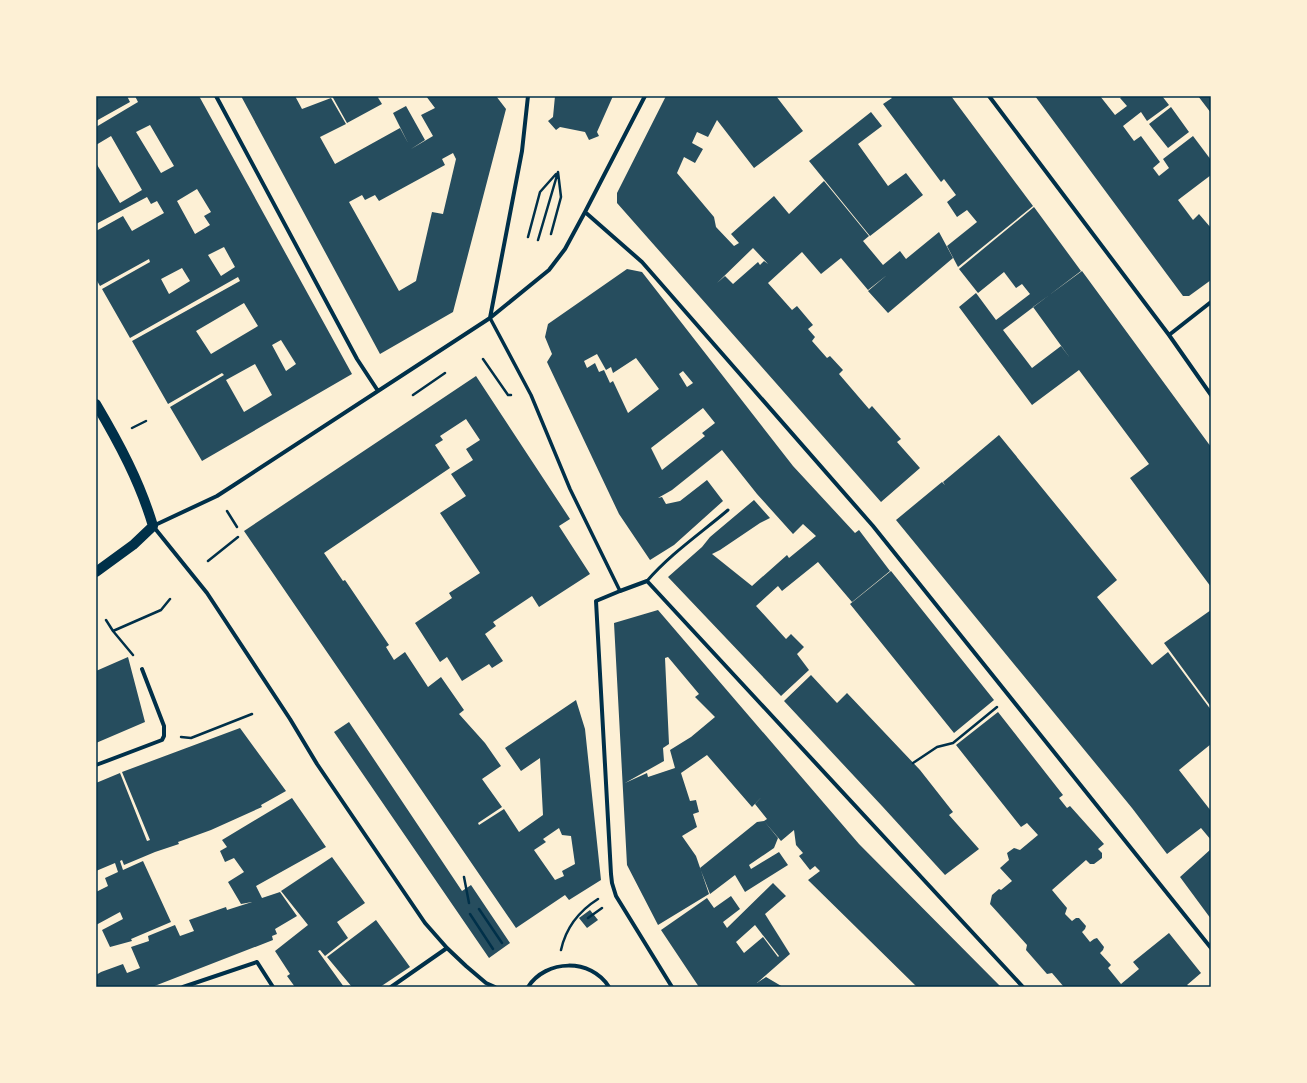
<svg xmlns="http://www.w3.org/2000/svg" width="1307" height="1083" font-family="Mulish,sans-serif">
<rect width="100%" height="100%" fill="#fdf0d5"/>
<path fill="#264d5e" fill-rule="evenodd" d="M 96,96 L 127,96 L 130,102 L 96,121 Z
M 135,96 L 199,96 L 352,374 L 202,461 L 170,407 L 224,375 L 222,373 L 168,404 L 132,341 L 240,281 L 238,277 L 130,338 L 102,289 L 150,262 L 149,259 L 100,286 L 96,279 L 96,231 L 123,216 L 132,231 L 164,213 L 157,201 L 151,204 L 147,197 L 96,224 L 96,163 L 120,203 L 142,190 L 111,136 L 96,145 L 96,127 L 138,102 ZM 150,125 L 174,166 L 161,173 L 136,132 ZM 197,189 L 211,212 L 204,216 L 210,225 L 195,234 L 177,201 ZM 224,247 L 235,267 L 221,276 L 208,255 ZM 182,268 L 190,281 L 169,294 L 161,279 ZM 244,303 L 258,326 L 211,354 L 196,331 ZM 281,340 L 296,364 L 286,371 L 272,345 ZM 255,364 L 272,395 L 244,412 L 226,380 Z
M 241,96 L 295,96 L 302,109 L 331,98 L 346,124 L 320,137 L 335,164 L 400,128 L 408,143 L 393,113 L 406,106 L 425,140 L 411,149 L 433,136 L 421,115 L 435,108 L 426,96 L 496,96 L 506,109 L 453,312 L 380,354 ZM 453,153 L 456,159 L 443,214 L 432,212 L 416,281 L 399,291 L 349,202 L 362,195 L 365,200 L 375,195 L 379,201 L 445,165 L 442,159 Z
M 332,96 L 377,96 L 382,104 L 347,123 Z
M 555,96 L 613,96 L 597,132 L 599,136 L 589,140 L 585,132 L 560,127 L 556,130 L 548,121 L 553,117 Z
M 666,96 L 776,96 L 803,131 L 754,168 L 717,120 L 708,137 L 697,132 L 692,143 L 703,149 L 695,163 L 684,157 L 677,173 L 714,217 L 716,227 L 734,246 L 739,243 L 731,234 L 774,196 L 789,214 L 824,181 L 869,236 L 863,241 L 883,265 L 900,251 L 906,259 L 939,232 L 953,258 L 888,313 L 868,291 L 887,275 L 868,290 L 841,258 L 821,274 L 802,252 L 768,283 L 792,310 L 797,306 L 813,325 L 808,329 L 815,337 L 812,341 L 827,358 L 830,356 L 843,370 L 839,374 L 869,409 L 872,406 L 901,439 L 897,442 L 920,468 L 881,502 L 617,203 L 617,193 ZM 753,248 L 768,264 L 764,261 L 760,265 L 758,262 L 733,284 L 725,276 L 717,283 Z
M 890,96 L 951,96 L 1033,206 L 958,267 L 947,246 L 977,222 L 967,210 L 957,217 L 947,202 L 956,195 L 944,179 L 941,182 L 883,104 L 892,98 Z
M 1035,96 L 1100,96 L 1115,115 L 1127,106 L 1120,98 L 1123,96 L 1162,96 L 1169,105 L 1147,121 L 1141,112 L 1123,126 L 1134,141 L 1141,136 L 1160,162 L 1153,168 L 1159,176 L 1169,168 L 1163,159 L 1193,136 L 1211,160 L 1211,175 L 1178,200 L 1193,220 L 1199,214 L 1211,228 L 1211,280 L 1189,296 L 1183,296 Z
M 1198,96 L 1211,96 L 1211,113 Z
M 1171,107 L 1189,132 L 1168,148 L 1149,124 Z
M 871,112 L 882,126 L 858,144 L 888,186 L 906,173 L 923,195 L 870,236 L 809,161 Z
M 1034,207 L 1081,271 L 1003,330 L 1032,368 L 1061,346 L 1070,358 L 1033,307 L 1082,271 L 1211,447 L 1211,587 L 1130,478 L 1149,464 L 1079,370 L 1032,405 L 959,307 L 976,293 L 996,320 L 1030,294 L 1022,284 L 1016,288 L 1004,272 L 978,293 L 959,269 Z
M 627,269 L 642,272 L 793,466 L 855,533 L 859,530 L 890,571 L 852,602 L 818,562 L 782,591 L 778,586 L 756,606 L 786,639 L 791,634 L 804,647 L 797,654 L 809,670 L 781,696 L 668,577 L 702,547 L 710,537 L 754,500 L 770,518 L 760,523 L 720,550 L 712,554 L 752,586 L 787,555 L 789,558 L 816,536 L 803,524 L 793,534 L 757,494 L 722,450 L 672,490 L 658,498 L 662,497 L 666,504 L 680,501 L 707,480 L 723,501 L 674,545 L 650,560 L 619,514 L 547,362 L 552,354 L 545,337 L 548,324 ZM 597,354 L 606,370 L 611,367 L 613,373 L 636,358 L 659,389 L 628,413 L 613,381 L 610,383 L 604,370 L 599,372 L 595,363 L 587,368 L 584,361 ZM 683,371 L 693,383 L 687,387 L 679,374 ZM 703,408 L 715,423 L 702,433 L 705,436 L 662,470 L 651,448 Z
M 476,376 L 570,519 L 559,526 L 590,574 L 539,607 L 532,596 L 493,622 L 496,626 L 485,634 L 503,661 L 492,668 L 489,664 L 462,681 L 447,657 L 440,662 L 415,623 L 452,598 L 449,593 L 480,573 L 440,513 L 466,496 L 451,474 L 473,460 L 466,449 L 480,440 L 466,419 L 440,436 L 443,440 L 435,445 L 450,468 L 324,553 L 343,581 L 345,580 L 389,645 L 386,647 L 394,660 L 405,652 L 428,687 L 441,677 L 464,710 L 459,714 L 485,743 L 501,766 L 482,779 L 502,807 L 478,823 L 479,825 L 504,809 L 519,832 L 543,815 L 540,758 L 521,771 L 505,748 L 576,700 L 585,729 L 601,880 L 569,900 L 565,895 L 516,928 L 244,531 ZM 559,828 L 562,835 L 571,836 L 575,864 L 562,871 L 564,876 L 555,880 L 534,850 L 546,842 L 543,839 Z
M 999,435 L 1117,580 L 1097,597 L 1152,665 L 1168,652 L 1211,710 L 1211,744 L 1179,770 L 1211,811 L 1211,840 L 1201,828 L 1167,854 L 1132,808 L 896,520 L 942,482 L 945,485 L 943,482 Z
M 891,571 L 994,700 L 954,733 L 850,604 Z
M 658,610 L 859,844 L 1001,987 L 917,987 L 808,880 L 820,871 L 815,866 L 810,870 L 799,856 L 803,853 L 796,845 L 794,830 L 781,841 L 764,821 L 767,819 L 755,804 L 766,792 L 752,807 L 707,755 L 681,773 L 690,801 L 696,800 L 699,812 L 693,814 L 697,827 L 682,836 L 696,856 L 709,894 L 658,925 L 627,865 L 614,623 ZM 668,657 L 699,694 L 695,697 L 715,717 L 691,737 L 670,750 L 675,768 L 648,777 L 647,773 L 625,783 L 664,761 L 663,748 L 669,744 L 665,658 Z
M 1211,610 L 1211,707 L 1164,643 Z
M 128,657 L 145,722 L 96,743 L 96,671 Z
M 811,675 L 837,703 L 847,693 L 920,770 L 953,812 L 949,815 L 979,849 L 945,875 L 882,806 L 784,701 Z
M 998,712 L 1063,795 L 1059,798 L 1067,808 L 1070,806 L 1104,844 L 1098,849 L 1102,853 L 1102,858 L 1094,864 L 1090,864 L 1086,860 L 1052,890 L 1067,908 L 1065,914 L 1072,921 L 1076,918 L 1079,918 L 1086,926 L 1085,929 L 1082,932 L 1090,942 L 1094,939 L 1097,938 L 1104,947 L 1103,950 L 1100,953 L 1111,965 L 1108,968 L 1121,984 L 1139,969 L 1133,962 L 1169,933 L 1201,973 L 1187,985 L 1189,987 L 1064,987 L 1052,973 L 1047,974 L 1026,950 L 1027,945 L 990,904 L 992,895 L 999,889 L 1001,890 L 1012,881 L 1000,868 L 1009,860 L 1007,853 L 1014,848 L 1020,850 L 1038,835 L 1027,823 L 1021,827 L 956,745 Z
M 349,722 L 462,891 L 471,885 L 510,943 L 489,958 L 334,732 Z
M 240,728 L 286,791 L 261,805 L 262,807 L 211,830 L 178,842 L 179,844 L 155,852 L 124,865 L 122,860 L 120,861 L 123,870 L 143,861 L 171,922 L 131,939 L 132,941 L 110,947 L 102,930 L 123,919 L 120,912 L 96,925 L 96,892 L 108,886 L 105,878 L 118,872 L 115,863 L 96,871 L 96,783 L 120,773 L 147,841 L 150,840 L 122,772 Z
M 292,798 L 326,847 L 256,886 L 262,898 L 280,892 L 297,916 L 275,929 L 277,934 L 272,936 L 273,940 L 152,987 L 96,987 L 96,975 L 101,972 L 123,964 L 127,973 L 140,968 L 131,947 L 149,941 L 148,936 L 175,925 L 180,936 L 194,931 L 189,920 L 226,907 L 227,910 L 252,902 L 241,904 L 228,882 L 244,872 L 234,858 L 225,862 L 220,851 L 227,847 L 222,840 Z
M 764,821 L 778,838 L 774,848 L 749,865 L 751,869 L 779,852 L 788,865 L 745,892 L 735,875 L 710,894 L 700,868 L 757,822 Z
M 1211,849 L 1211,919 L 1180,877 Z
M 332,857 L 365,903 L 337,922 L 348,938 L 325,956 L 320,950 L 318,951 L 344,987 L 295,987 L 287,976 L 290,974 L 275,951 L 308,925 L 281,891 Z
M 773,883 L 786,896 L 765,914 L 790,954 L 757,983 L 766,977 L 783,987 L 699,987 L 661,930 L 707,898 L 714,908 L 731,896 L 740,909 L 723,922 L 727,928 ZM 755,925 L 779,956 L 778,957 L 763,937 L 744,953 L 736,942 Z
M 590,910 L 598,920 L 587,928 L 579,918 Z
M 376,920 L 410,967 L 380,987 L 352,987 L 327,957 Z"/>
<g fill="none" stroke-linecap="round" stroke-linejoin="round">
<path stroke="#003049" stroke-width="2.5" d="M 528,237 L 540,192 L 556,174
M 538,240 L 558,172 L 561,197 L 551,234
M 483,359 L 508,395 L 511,395
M 413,395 L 445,373
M 132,428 L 146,421
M 227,511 L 237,527
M 208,561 L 238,537
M 106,620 L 113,631 L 161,610 L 170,599
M 113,631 L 133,655
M 181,737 L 191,738 L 252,714
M 913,763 L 937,747 L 953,743 L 997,707
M 464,877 L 469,903
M 479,909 L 502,943
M 470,914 L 493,949
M 588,918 L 602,908
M 561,950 C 566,927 579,911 598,899"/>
<path stroke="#003049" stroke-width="3" d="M 647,581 C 670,554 701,533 728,510"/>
<path stroke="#003049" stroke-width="3.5" d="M 490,318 L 531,395 L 570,489 L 620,591"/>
<path stroke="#003049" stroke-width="4" d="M 216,96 L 357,359 L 378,391
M 989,96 L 1169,335 L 1211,395
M 585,212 L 642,262 L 873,526 L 1211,948
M 490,318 L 522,151 L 528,96
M 1169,335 L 1211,302
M 96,765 L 162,740 L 164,736 L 164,726 L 142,669
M 183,987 L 257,962 L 273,987
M 391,987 L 447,948
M 495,987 L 486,983 L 466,966 L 447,948 L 425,923 L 317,764 L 290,719 L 207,593 L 153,526 L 217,496 L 234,485 L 490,318 L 549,270 L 565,249 L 585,212 L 645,96
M 528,987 C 546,959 591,958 609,987
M 672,987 L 616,896 L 612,883 L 611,874 L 596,601 L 620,591 L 647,581 L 1023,987"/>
<path stroke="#003049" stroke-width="10" d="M 96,404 C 119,443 140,482 153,526 L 133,545 L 96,572"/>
</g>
<rect width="1307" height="1083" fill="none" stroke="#fdf0d5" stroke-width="194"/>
<rect x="97" y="97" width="1113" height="889" fill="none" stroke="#003049" stroke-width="1.5"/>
</svg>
